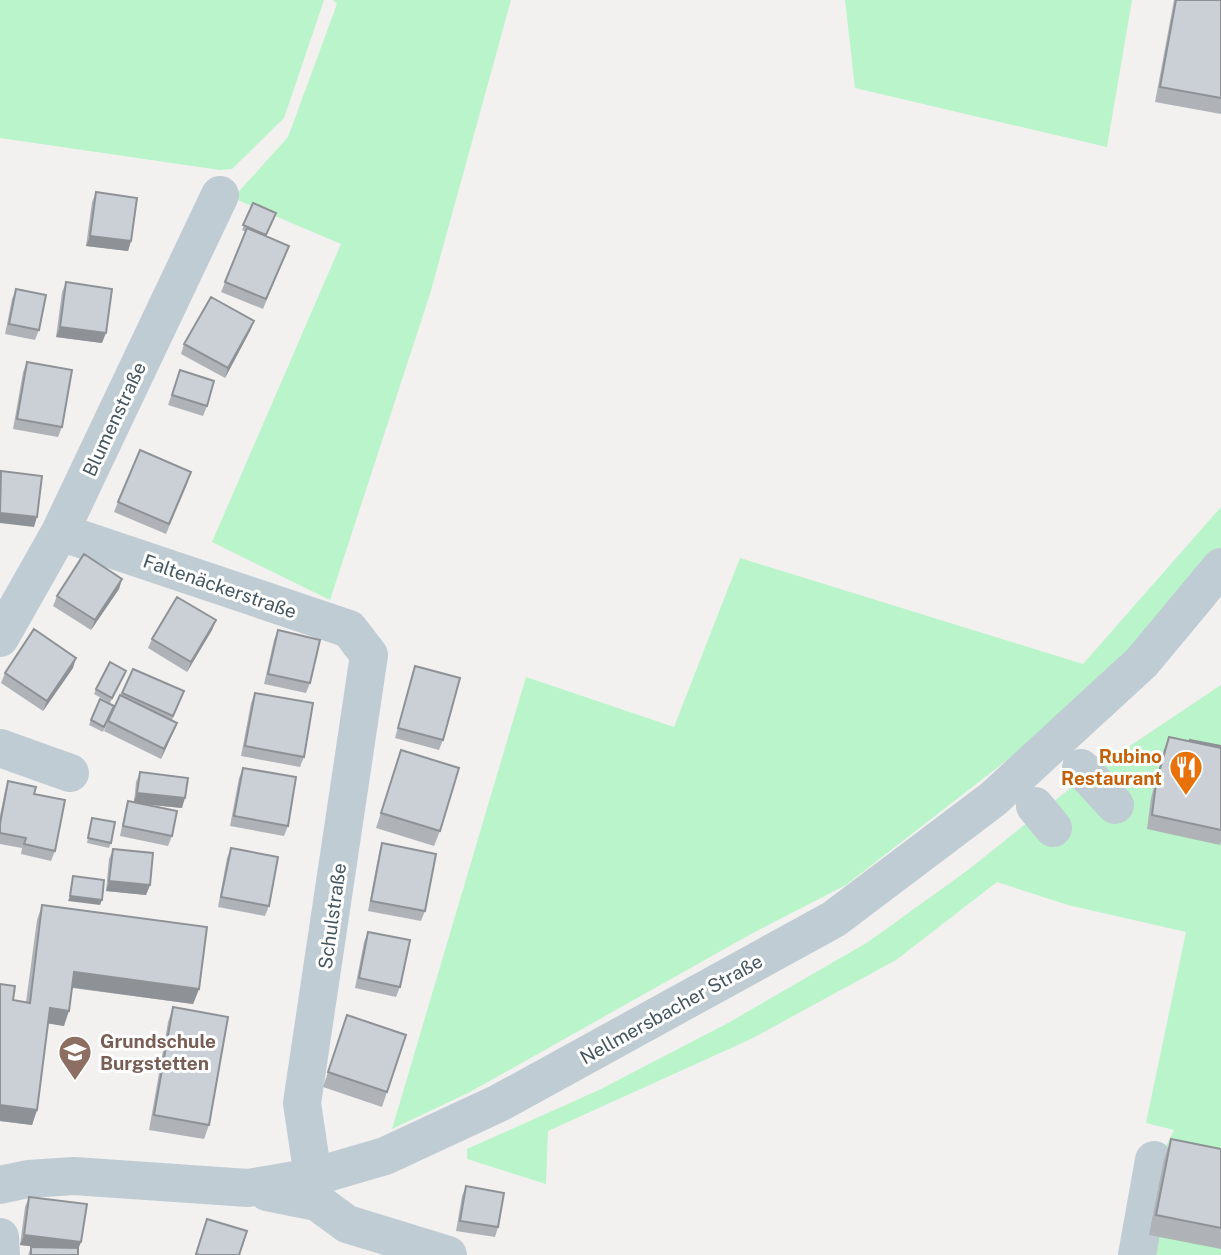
<svg xmlns="http://www.w3.org/2000/svg" width="1221" height="1255" font-family="'Public Sans',sans-serif">
<rect width="100%" height="100%" fill="#f3f0f0"/>
<path fill="#baf4ca" d="M 0,0 L 324,0 L 284,118 L 232,169 L 220,170 L 0,138 Z
M 333,0 L 511,0 L 430,294 L 330,600 L 212,542 L 341,244 L 233,198 L 288,137 L 337,4 Z
M 845,0 L 1132,0 L 1107,147 L 855,88 Z
M 1221,507 L 1221,555 L 1118,674 L 846,885 L 751,934 L 470,1092 L 392,1129 L 526,677 L 674,727 L 740,558 L 1083,664 Z
M 1221,685 L 1221,1255 L 1142,1255 L 1159,1160 L 1174,1130 L 1146,1123 L 1186,932 L 1068,905 L 997,882 L 896,960 L 751,1039 L 548,1131 L 546,1184 L 467,1159 L 467,1149 L 599,1090 L 728,1023 L 868,942 L 968,870 L 1088,774 Z"/>
<g fill="none" stroke-linecap="round" stroke-linejoin="round">
<path stroke="#bfccd3" stroke-width="38" d="M 60,532 L 349,629 L 369,655 L 302,1103 L 313,1177
M 0,638 L 60,532 L 220,195
M 0,748 L 70,773
M 1081,768 L 1115,805
M 1035,806 L 1053,828
M 0,1185 L 28,1179 L 74,1176 L 248,1188 L 313,1177 L 385,1156 L 499,1103 L 834,919 L 993,799 L 1142,662 L 1221,567
M 267,1192 L 317,1202 L 347,1224 L 448,1255
M 0,1237 L 1,1255
M 1137,1255 L 1154,1160"/>
</g>
<path fill="#afb3b8" d="M 1174,0 L 1221,0 L 1221,114 L 1155,102 Z
M 96,192 L 131,241 L 128,251 L 86,246 L 92,202 Z
M 253,203 L 276,213 L 266,236 L 285,256 L 263,309 L 221,292 L 246,232 L 242,230 Z
M 66,282 L 102,343 L 56,337 L 62,292 Z
M 16,289 L 39,330 L 35,340 L 5,334 L 12,299 Z
M 254,321 L 250,331 L 225,378 L 181,354 L 184,344 Z
M 27,362 L 62,427 L 58,437 L 13,429 L 23,372 Z
M 180,370 L 207,406 L 203,416 L 168,405 Z
M 188,482 L 166,534 L 114,512 L 118,502 Z
M 122,579 L 119,589 L 91,630 L 53,606 L 57,596 Z
M 216,620 L 212,630 L 187,672 L 148,648 L 152,639 Z
M 278,630 L 310,683 L 306,693 L 264,684 L 274,640 Z
M 415,666 L 443,740 L 439,750 L 395,738 Z
M 73,668 L 43,711 L 1,683 L 5,673 Z
M 133,669 L 180,701 L 172,720 L 177,723 L 161,759 L 104,731 L 108,721 L 121,696 Z
M 124,676 L 110,703 L 94,694 L 96,689 Z
M 255,693 L 304,757 L 300,767 L 241,756 L 251,703 Z
M 112,711 L 103,732 L 89,725 L 91,720 Z
M 1169,737 L 1221,746 L 1221,842 L 1220,845 L 1147,829 L 1151,798 L 1163,752 Z
M 401,750 L 440,831 L 434,846 L 376,828 Z
M 243,768 L 288,826 L 284,836 L 230,826 L 239,778 Z
M 140,772 L 182,808 L 142,804 L 172,836 L 168,846 L 120,836 L 125,811 L 128,801 L 134,802 L 136,782 Z
M 8,781 L 34,794 L 55,851 L 51,861 L 21,854 L 22,848 L 0,844 L 0,815 L 5,791 Z
M 92,818 L 111,843 L 109,848 L 87,843 Z
M 382,843 L 425,911 L 421,921 L 368,911 L 379,853 Z
M 231,848 L 269,906 L 265,916 L 218,907 L 227,858 Z
M 113,849 L 150,885 L 146,895 L 106,891 L 109,859 Z
M 42,905 L 199,989 L 193,1004 L 72,988 L 64,1026 L 48,1023 L 37,1110 L 32,1125 L 0,1121 L 0,984 L 13,1000 L 26,1002 L 37,920 Z
M 368,932 L 400,987 L 396,997 L 355,988 L 364,942 Z
M 173,1007 L 209,1125 L 204,1139 L 149,1130 L 168,1022 Z
M 347,1015 L 406,1035 L 382,1107 L 323,1087 Z
M 1171,1139 L 1221,1149 L 1221,1249 L 1149,1235 L 1164,1159 Z
M 466,1186 L 498,1227 L 495,1237 L 456,1231 L 462,1196 Z
M 29,1197 L 81,1242 L 78,1249 L 78,1255 L 28,1255 L 31,1247 L 41,1247 L 20,1245 L 25,1207 Z"/>
<path fill="#8e9296" d="M 90,236 L 131,241 L 128,251 L 86,246 Z
M 254,321 L 250,331 L 225,378 L 228,368 Z
M 60,327 L 106,333 L 102,343 L 56,337 Z
M 0,513 L 37,517 L 34,527 L 0,523 Z
M 122,579 L 119,589 L 91,630 L 95,620 Z
M 216,620 L 212,630 L 187,672 L 191,662 Z
M 76,658 L 73,668 L 43,711 L 47,701 Z
M 177,723 L 173,733 L 161,759 L 164,749 Z
M 137,793 L 185,798 L 182,808 L 133,803 Z
M 109,881 L 150,885 L 146,895 L 106,891 Z
M 70,896 L 102,900 L 100,905 L 68,901 Z
M 74,972 L 199,989 L 193,1004 L 69,987 Z
M 50,1008 L 69,1011 L 64,1026 L 45,1023 Z
M 0,1105 L 37,1110 L 32,1125 L 0,1121 Z
M 24,1235 L 81,1242 L 77,1252 L 20,1245 Z"/>
<path fill="#cbd0d6" stroke="#8e9296" stroke-width="2" d="M 1176,0 L 1221,0 L 1221,98 L 1160,87 Z
M 96,192 L 137,198 L 131,241 L 90,236 Z
M 253,203 L 276,213 L 266,235 L 243,225 Z
M 247,228 L 289,246 L 266,299 L 225,282 Z
M 66,282 L 112,289 L 106,333 L 60,327 Z
M 16,289 L 46,295 L 39,330 L 9,324 Z
M 211,297 L 254,321 L 228,368 L 184,344 Z
M 27,362 L 72,370 L 62,427 L 17,419 Z
M 180,370 L 214,381 L 207,406 L 172,395 Z
M 140,450 L 191,472 L 169,524 L 118,502 Z
M 1,471 L 42,476 L 37,517 L 0,513 Z
M 84,554 L 122,579 L 95,620 L 57,596 Z
M 177,597 L 216,620 L 191,662 L 152,639 Z
M 34,629 L 76,658 L 47,701 L 5,673 Z
M 278,630 L 320,640 L 310,683 L 268,674 Z
M 110,662 L 126,671 L 112,698 L 96,689 Z
M 415,666 L 460,678 L 443,740 L 398,728 Z
M 133,669 L 184,691 L 173,716 L 122,693 Z
M 255,693 L 313,703 L 304,757 L 245,746 Z
M 120,695 L 177,723 L 164,749 L 108,721 Z
M 100,699 L 114,706 L 104,727 L 91,720 Z
M 1169,737 L 1221,748 L 1221,830 L 1152,815 L 1156,783 Z
M 1190,740 L 1221,746 L 1221,748 L 1190,741 Z
M 401,750 L 459,768 L 440,831 L 381,813 Z
M 243,768 L 296,777 L 288,826 L 234,816 Z
M 140,772 L 188,778 L 185,798 L 137,793 Z
M 8,781 L 36,787 L 34,794 L 65,800 L 55,851 L 24,844 L 26,838 L 0,833 L 0,824 Z
M 128,801 L 177,811 L 172,836 L 123,826 Z
M 92,818 L 115,822 L 111,843 L 88,838 Z
M 382,843 L 436,854 L 425,911 L 371,901 Z
M 231,848 L 278,857 L 269,906 L 221,897 Z
M 113,849 L 153,853 L 150,885 L 109,881 Z
M 73,876 L 104,880 L 102,900 L 70,896 Z
M 42,905 L 207,927 L 199,989 L 74,972 L 69,1011 L 50,1008 L 37,1110 L 0,1105 L 0,984 L 15,986 L 13,1000 L 30,1003 Z
M 368,932 L 410,940 L 400,987 L 359,978 Z
M 173,1007 L 228,1017 L 209,1125 L 154,1115 Z
M 347,1015 L 406,1035 L 387,1092 L 328,1072 Z
M 1171,1139 L 1221,1149 L 1221,1228 L 1156,1215 Z
M 466,1186 L 504,1193 L 498,1227 L 460,1221 Z
M 29,1197 L 87,1204 L 81,1242 L 24,1235 Z
M 207,1219 L 247,1231 L 239,1255 L 200,1255 L 196,1254 Z
M 31,1247 L 78,1248 L 78,1255 L 31,1255 Z"/>
<defs>
<symbol id="restaurant-pin" viewBox="-11 -11 22 30"><path d="M0 17L-7.5 6A9.5 9.5 0 1 1 7.5 6Z" fill="#e8710a" stroke="#fff"/><path d="M-5-6h1v4h1v-4h1v4h1v-4h1v5L-1.5 .5V6h-2V.5L-5-1ZM5-6V6H3V1.5H1.5Q1.5-4 5-6Z" fill="#fff"/></symbol>
<symbol id="school-pin" viewBox="-11 -11 22 30"><path d="M0 17L-7.5 6A9.5 9.5 0 1 1 7.5 6Z" fill="#8d6e63" stroke="#fff"/><path d="M0-5L7-2L0 1L-7-2ZM-4 1L0 2.5L4 1V4Q0 6-4 4Z" fill="#fff"/></symbol>
</defs>
<g fill-rule="evenodd">
<use href="#restaurant-pin" x="1167" y="748" width="38" height="52"/>
<use href="#school-pin" x="56" y="1033" width="38" height="52"/>
</g>
<g text-anchor="middle" stroke-width="6" stroke-linejoin="round" paint-order="stroke">
<g font-size="19" fill="#455660" stroke="#fff">
<text transform="translate(114 419) rotate(-65)" y="7">Blumenstraße</text>
<text transform="translate(220 586) rotate(19)" y="7">Faltenäckerstraße</text>
<text transform="translate(332 916) rotate(-82)" y="7">Schulstraße</text>
<text transform="translate(671 1009) rotate(-29)" y="7">Nellmersbacher Straße</text>
</g>
<g font-size="19" font-weight="bold" fill="#c56008" stroke="#fff" text-anchor="end">
<text x="1162" y="763">Rubino<tspan x="1162" dy="22">Restaurant</tspan></text>
</g>
<g font-size="19" font-weight="bold" fill="#785e54" stroke="#fff" text-anchor="start">
<text x="100" y="1048">Grundschule<tspan x="100" dy="22">Burgstetten</tspan></text>
</g>
</g>
</svg>
